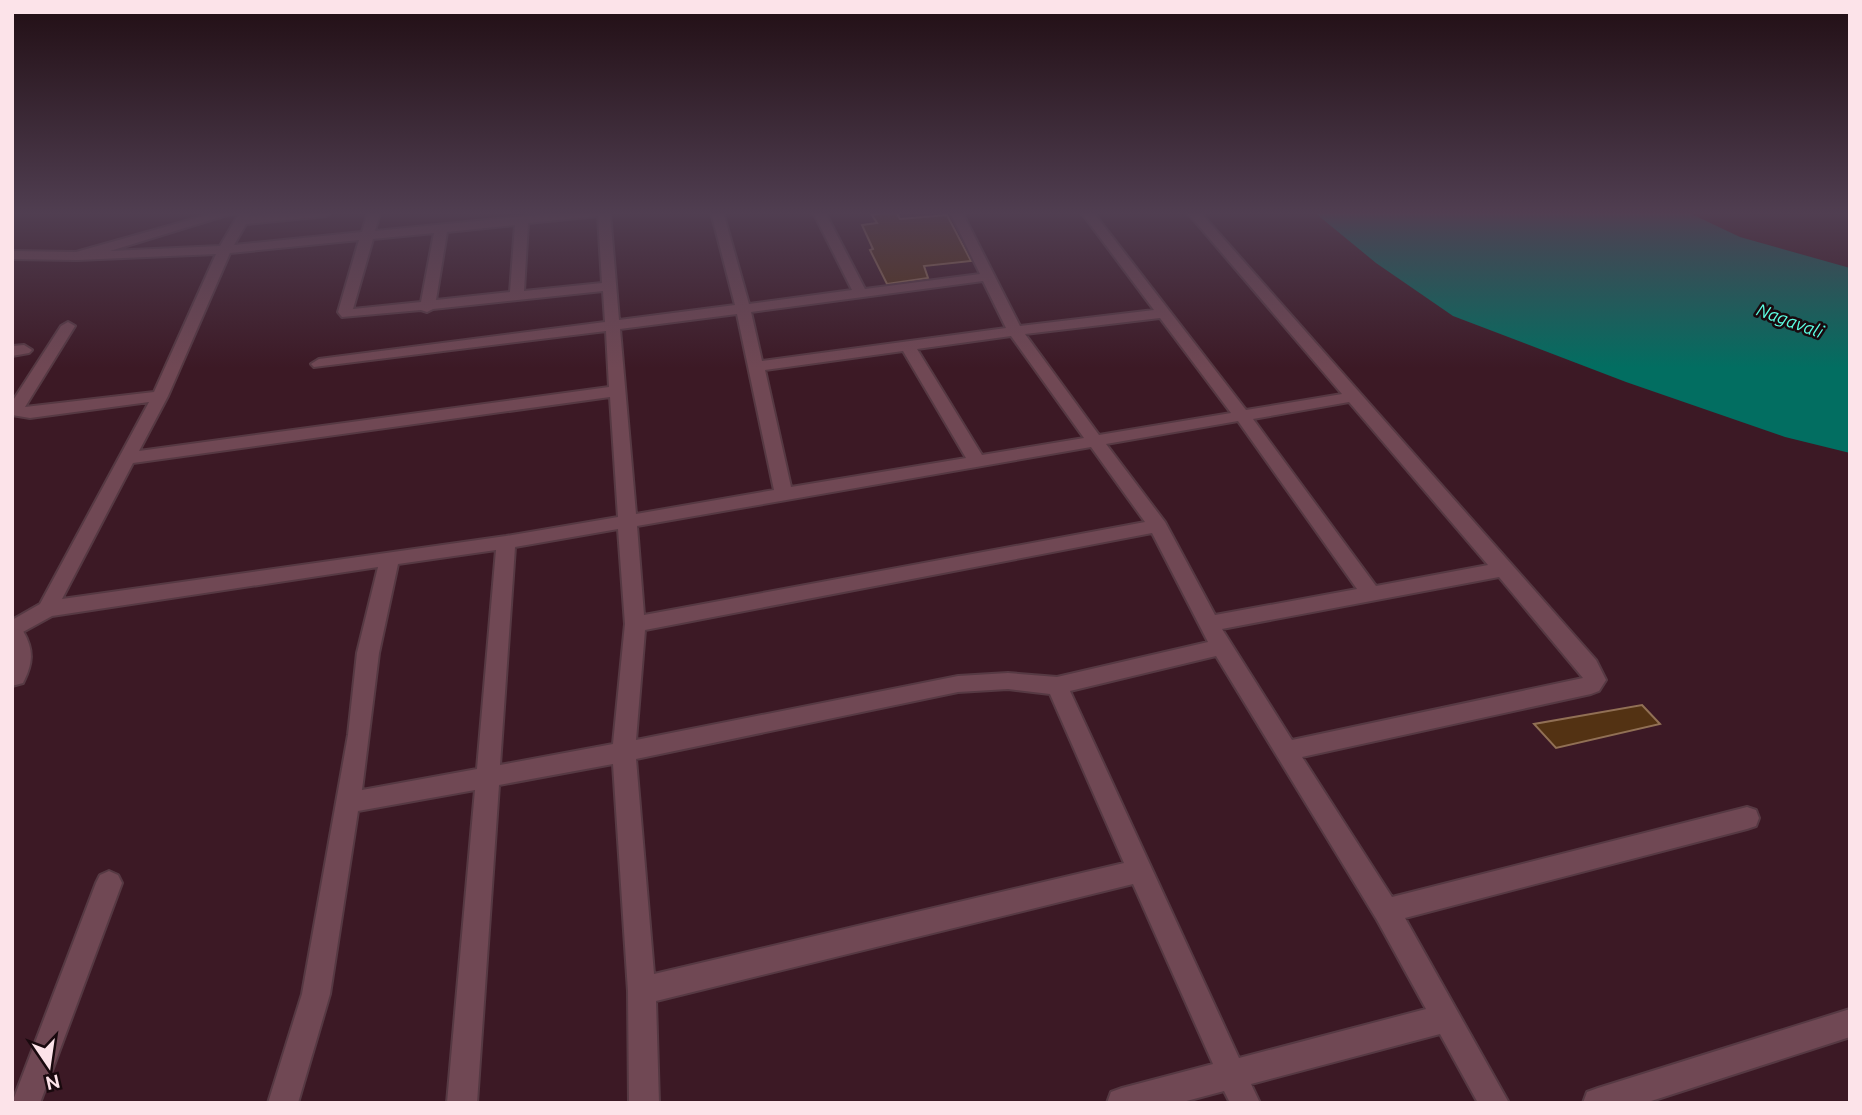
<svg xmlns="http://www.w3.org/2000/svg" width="1862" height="1115" font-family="Ubuntu,sans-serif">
<rect width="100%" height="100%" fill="#3c1925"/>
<path fill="#026e61" d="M 1314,212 L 1687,212 L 1740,237 L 1850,268 L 1850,453 L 1785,437 L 1626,382 L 1453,316 L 1376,263 Z"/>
<path fill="#533213" stroke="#917055" stroke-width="2" d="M 877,212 L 896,212 L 900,219 L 947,215 L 971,261 L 924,266 L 928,278 L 887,284 L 870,250 L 873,249 L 862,225 L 877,223 L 872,215 L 878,214 Z
M 1642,705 L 1660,724 L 1556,748 L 1534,724 Z"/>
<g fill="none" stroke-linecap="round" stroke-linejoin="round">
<defs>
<path id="minor" d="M 218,212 L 237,212 L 110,251 L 220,246 L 240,212 L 252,212 L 250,216 L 291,212 L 332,212 L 326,216 L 246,224 L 234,245 L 362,232 L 368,212 L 380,212 L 375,231 L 568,212 L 610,212 L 619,320 L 735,305 L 711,212 L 723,212 L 749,304 L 852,290 L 813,212 L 825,212 L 865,289 L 980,274 L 950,212 L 962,212 L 1020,326 L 1154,310 L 1081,212 L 1093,212 L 1246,410 L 1342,394 L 1187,212 L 1200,212 L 1596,660 L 1606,680 L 1599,691 L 1591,694 L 1302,757 L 1392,897 L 1747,807 L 1756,810 L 1759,818 L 1756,826 L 1747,829 L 1405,918 L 1509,1103 L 1478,1103 L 1440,1034 L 1251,1084 L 1260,1103 L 1230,1103 L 1224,1091 L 1179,1103 L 1107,1103 L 1111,1092 L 1122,1088 L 1213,1064 L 1133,884 L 656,1001 L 659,1103 L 629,1103 L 628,991 L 613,764 L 499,785 L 477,1103 L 447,1103 L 475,790 L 358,811 L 330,994 L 298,1103 L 268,1103 L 302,994 L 348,735 L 357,653 L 378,567 L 52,616 L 12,638 L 12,620 L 40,604 L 149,402 L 30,418 L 12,415 L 12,402 L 61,326 L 68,322 L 75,326 L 25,407 L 154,392 L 216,254 L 77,260 L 12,259 L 12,251 L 76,252 ZM 598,216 L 602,283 L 524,291 L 528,223 ZM 515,225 L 510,292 L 436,300 L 447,232 ZM 434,233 L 421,302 L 353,309 L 373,239 ZM 359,240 L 338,312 L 342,317 L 421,310 L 427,312 L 433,309 L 603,291 L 605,322 L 319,359 L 311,364 L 314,367 L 606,331 L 609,387 L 139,451 L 168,396 L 230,253 ZM 983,281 L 1006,328 L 762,361 L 751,312 ZM 737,314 L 774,490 L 636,514 L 620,329 ZM 1160,318 L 1231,413 L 1099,435 L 1025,334 ZM 1011,336 L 1084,438 L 982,455 L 917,349 ZM 903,351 L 966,458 L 791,487 L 765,370 ZM 610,397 L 618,517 L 506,536 L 62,599 L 133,463 ZM 1349,402 L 1488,565 L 1376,586 L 1253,419 ZM 1238,421 L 1357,589 L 1215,615 L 1165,522 L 1106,444 ZM 1091,447 L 1145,522 L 644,615 L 637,526 ZM 618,529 L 625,624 L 613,744 L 500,765 L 515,547 ZM 1152,533 L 1208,642 L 1057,677 L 1008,673 L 958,676 L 636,740 L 645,630 ZM 496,550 L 477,769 L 362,790 L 379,653 L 398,564 ZM 1499,577 L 1583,678 L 1292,740 L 1222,629 ZM 1216,656 L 1377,920 L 1426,1009 L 1239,1058 L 1070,691 ZM 1008,689 L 1050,694 L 1124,863 L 654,974 L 636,759 L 958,692 Z
M 24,345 L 32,350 L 29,353 L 12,356 L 12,346 Z
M 109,871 L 118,875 L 122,883 L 40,1103 L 12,1103 L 96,883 L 100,875 Z
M 1850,1009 L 1850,1037 L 1645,1103 L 1583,1103 L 1587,1092 L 1598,1088 Z"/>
<path id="secondary" d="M 12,628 L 23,631 C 34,650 33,663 23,683 L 12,686 Z"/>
</defs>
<use href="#minor" stroke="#563943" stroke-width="4"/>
<use href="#secondary" stroke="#563943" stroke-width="4"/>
<use href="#minor" fill="#704854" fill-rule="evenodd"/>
<use href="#secondary" fill="#704854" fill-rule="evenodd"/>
</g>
<linearGradient id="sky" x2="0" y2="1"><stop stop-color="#210e14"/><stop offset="0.58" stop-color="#503e51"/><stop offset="1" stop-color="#503e51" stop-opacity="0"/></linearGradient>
<rect width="1862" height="368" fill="url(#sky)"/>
<g text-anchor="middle" stroke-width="5" stroke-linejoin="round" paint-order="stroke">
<g font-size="18" font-style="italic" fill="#5cfee3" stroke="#19090e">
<text transform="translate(1790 321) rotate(20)" y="6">Nagavali</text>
</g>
</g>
<rect width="1862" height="1115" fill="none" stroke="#fce3e9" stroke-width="28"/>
<g transform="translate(49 1066) rotate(167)" stroke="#19090e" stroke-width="5" paint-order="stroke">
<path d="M0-5L12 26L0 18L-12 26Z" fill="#fce3e9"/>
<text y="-10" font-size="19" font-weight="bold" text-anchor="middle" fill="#fce3e9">N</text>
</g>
</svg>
